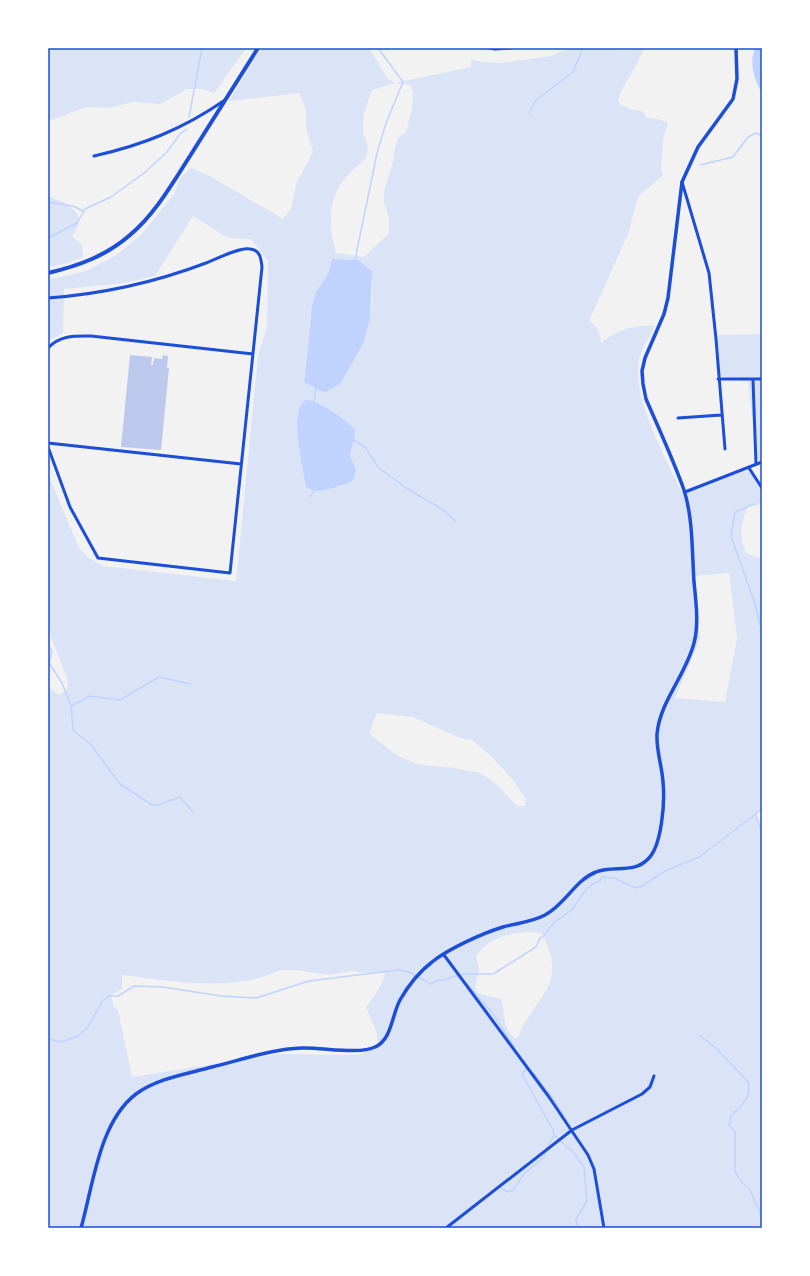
<svg xmlns="http://www.w3.org/2000/svg" width="810" height="1276" font-family="Overpass,sans-serif">
<rect width="100%" height="100%" fill="#f2f2f2"/>
<path fill="#dbe4f7" fill-rule="evenodd" d="M 48,48 L 246,48 L 213,95 L 213,93 L 203,89 L 187,89 L 160,104 L 133,102 L 109,108 L 86,107 L 52,120 L 48,119 Z
M 261,48 L 369,48 L 388,79 L 395,83 L 471,67 L 471,59 L 481,62 L 501,63 L 551,56 L 570,48 L 627,50 L 644,48 C 638,66 625,81 618,99 L 621,105 L 630,109 L 642,111 L 647,118 L 658,119 L 668,123 L 663,140 L 661,170 L 663,175 L 638,197 L 628,234 L 589,321 C 598,326 600,333 601,343 C 619,329 633,325 655,326 C 651,335 644,344 641,353 C 627,391 665,456 681,491 L 750,470 L 762,484 L 762,504 L 749,506 C 740,520 739,538 746,553 L 762,559 L 762,802 L 755,814 L 762,832 L 762,1228 L 48,1228 L 48,688 L 59,695 L 67,689 L 68,681 L 51,637 L 49,623 L 48,474 L 79,548 L 89,558 L 103,566 L 236,581 L 258,356 L 267,326 L 268,261 L 251,239 L 228,238 L 193,216 L 155,276 L 125,283 L 64,289 L 63,333 L 48,341 L 48,280 L 86,271 L 115,256 L 141,235 L 174,194 L 180,178 L 191,168 L 208,175 L 283,219 L 291,209 L 297,182 L 313,152 L 306,128 L 306,110 L 299,93 L 229,101 ZM 395,83 L 410,85 L 413,91 L 412,109 L 406,132 L 398,138 L 394,152 L 393,161 L 384,191 L 384,202 L 389,218 L 389,233 L 364,257 L 336,253 C 328,225 327,195 350,173 C 357,166 368,160 368,149 C 368,144 365,139 364,134 C 360,119 367,104 372,90 ZM 332,259 L 358,260 L 372,271 C 373,295 373,332 358,351 C 347,366 331,378 318,390 L 304,382 L 309,329 L 316,292 L 328,274 ZM 355,432 L 350,455 L 356,470 L 306,487 L 304,469 ZM 729,573 L 737,638 L 725,702 L 675,698 L 700,639 L 694,576 ZM 377,713 L 413,717 L 460,738 L 472,740 L 491,756 L 513,780 L 525,798 L 525,806 L 517,806 L 495,783 L 480,773 L 453,768 L 416,764 L 395,754 L 372,736 L 370,731 ZM 525,932 L 540,933 L 543,936 C 569,986 533,998 518,1037 L 515,1039 C 501,1025 506,1015 501,999 L 477,993 L 475,988 L 479,970 L 476,957 C 485,940 506,934 525,932 ZM 280,970 L 296,970 L 330,975 L 353,971 L 361,973 L 385,972 C 385,981 372,1000 366,1007 L 377,1034 L 378,1043 L 367,1052 L 357,1055 L 277,1054 L 132,1077 L 118,1010 L 114,1007 L 111,995 L 122,989 L 122,975 C 171,981 234,993 280,970 Z
M 48,197 C 68,201 90,215 72,236 L 82,245 L 83,257 L 68,263 L 48,267 Z
M 762,334 L 762,459 L 757,461 L 748,382 L 717,375 L 715,335 Z"/>
<path fill="#bfd3fe" d="M 755,48 L 762,48 L 762,92 C 754,81 749,62 755,48 Z
M 332,259 L 358,260 L 372,271 L 372,276 L 370,320 L 364,342 L 340,384 L 326,392 L 318,390 L 304,382 L 312,306 L 316,292 L 328,274 Z
M 305,400 C 319,399 345,420 356,430 L 350,455 L 356,470 L 353,480 L 349,483 C 336,486 318,496 306,487 C 304,470 288,412 305,400 Z"/>
<g fill="none" stroke-linecap="round" stroke-linejoin="round">
<path stroke="#bfd3fe" stroke-width="1.5" d="M 529,113 L 536,100 L 573,72 L 583,48
M 189,117 L 202,48
M 700,165 L 733,157 L 748,137 L 756,133 L 762,136
M 48,202 L 73,206 L 83,211
M 48,238 L 77,223 L 85,209 L 111,197 L 144,173 L 167,152 L 180,134 L 187,129
M 355,260 L 377,153 L 386,123 L 403,82 L 378,48
M 314,402 L 316,388
M 352,439 L 365,447 L 378,467 L 406,488 L 445,511 L 455,521
M 310,497 L 314,490
M 754,504 L 735,512 L 731,536 L 755,604 L 762,633
M 48,645 L 52,651 L 49,663 L 62,683 L 71,706 L 73,730 L 91,745 L 120,784 L 152,805 L 158,805 L 180,797 L 193,812
M 71,706 L 90,696 L 120,700 L 159,677 L 190,684
M 756,815 L 762,832
M 466,983 L 493,1014 L 515,1048
M 699,1035 L 718,1050 L 748,1082 C 752,1097 741,1107 731,1115 L 729,1125 L 735,1132 L 735,1171 L 739,1179 L 750,1190 L 762,1218
M 48,1039 L 61,1042 L 78,1036 L 88,1027 L 103,1000 L 109,996 L 118,996 L 134,986 L 163,987 L 221,996 L 256,998 L 309,981 L 398,970 L 409,972 L 431,984 L 438,980 L 445,980 L 451,977 L 465,974 L 493,974 L 536,947 L 540,938 C 546,936 547,930 552,925 C 558,918 569,914 574,907 C 582,896 586,885 600,881 L 602,877 L 614,878 L 636,888 L 642,886 L 665,871 L 699,857 L 756,814 L 762,807
M 527,1068 L 522,1074 L 553,1130 L 554,1135 L 547,1148
M 534,1074 L 552,1097 L 563,1115
M 554,1135 L 573,1152 L 584,1167 L 587,1201 L 576,1219 L 577,1225 L 581,1228
M 500,1188 L 508,1192 L 514,1189 L 524,1174 L 544,1157 L 546,1152"/>
</g>
<path fill="#bdc9ec" d="M 130,355 L 152,357 L 151,365 L 153,365 L 154,358 L 162,359 L 163,355 L 168,356 L 167,368 L 169,368 L 161,450 L 121,447 Z"/>
<g fill="none" stroke-linecap="round" stroke-linejoin="round">
<path stroke="#1d4ed8" stroke-width="3" d="M 488,48 L 495,49 L 510,48
M 94,156 C 143,145 183,129 225,100
M 682,182 L 709,273 L 716,339 L 725,449
M 48,298 C 102,294 156,282 206,263 C 217,259 239,247 250,249 C 260,250 261,258 262,267 L 230,573 L 98,558 L 70,507 L 48,447
M 48,348 C 60,335 74,336 91,336 L 253,354
M 718,379 L 762,379
M 753,380 L 756,464
M 678,418 L 721,415
M 48,443 L 241,464
M 749,468 L 762,488
M 685,492 L 762,462
M 444,955 L 549,1097 L 588,1155 L 594,1169 L 604,1228
M 446,1228 L 572,1130 L 642,1094 L 650,1087 L 654,1076"/>
<path stroke="#1d4ed8" stroke-width="3.5" d="M 81,1228 C 93,1186 99,1122 136,1094 C 158,1078 187,1074 212,1067 C 241,1060 271,1049 302,1048 C 321,1047 359,1055 375,1047 C 392,1040 392,1014 400,1000 C 408,986 419,972 432,962 C 448,949 483,933 503,927 C 517,923 532,922 545,915 C 565,905 575,880 596,872 C 613,865 634,874 648,859 C 662,846 665,801 663,782 C 662,766 656,750 657,734 C 660,701 686,675 694,643 C 699,624 696,602 694,582 C 692,552 693,518 684,490 C 673,459 659,429 646,399 L 643,384 L 642,371 L 645,358 L 664,314 L 668,298 L 682,182 L 698,147 L 733,99 L 737,79 L 736,48"/>
<path stroke="#1d4ed8" stroke-width="4" d="M 48,273 C 78,266 106,256 130,235 C 155,214 172,184 190,156 C 213,120 235,84 258,48"/>
</g>
<rect width="810" height="1276" fill="none" stroke="#ffffff" stroke-width="98"/>
<rect x="49" y="49" width="712" height="1178" fill="none" stroke="#1d4ed8" stroke-width="1.5"/>
</svg>
